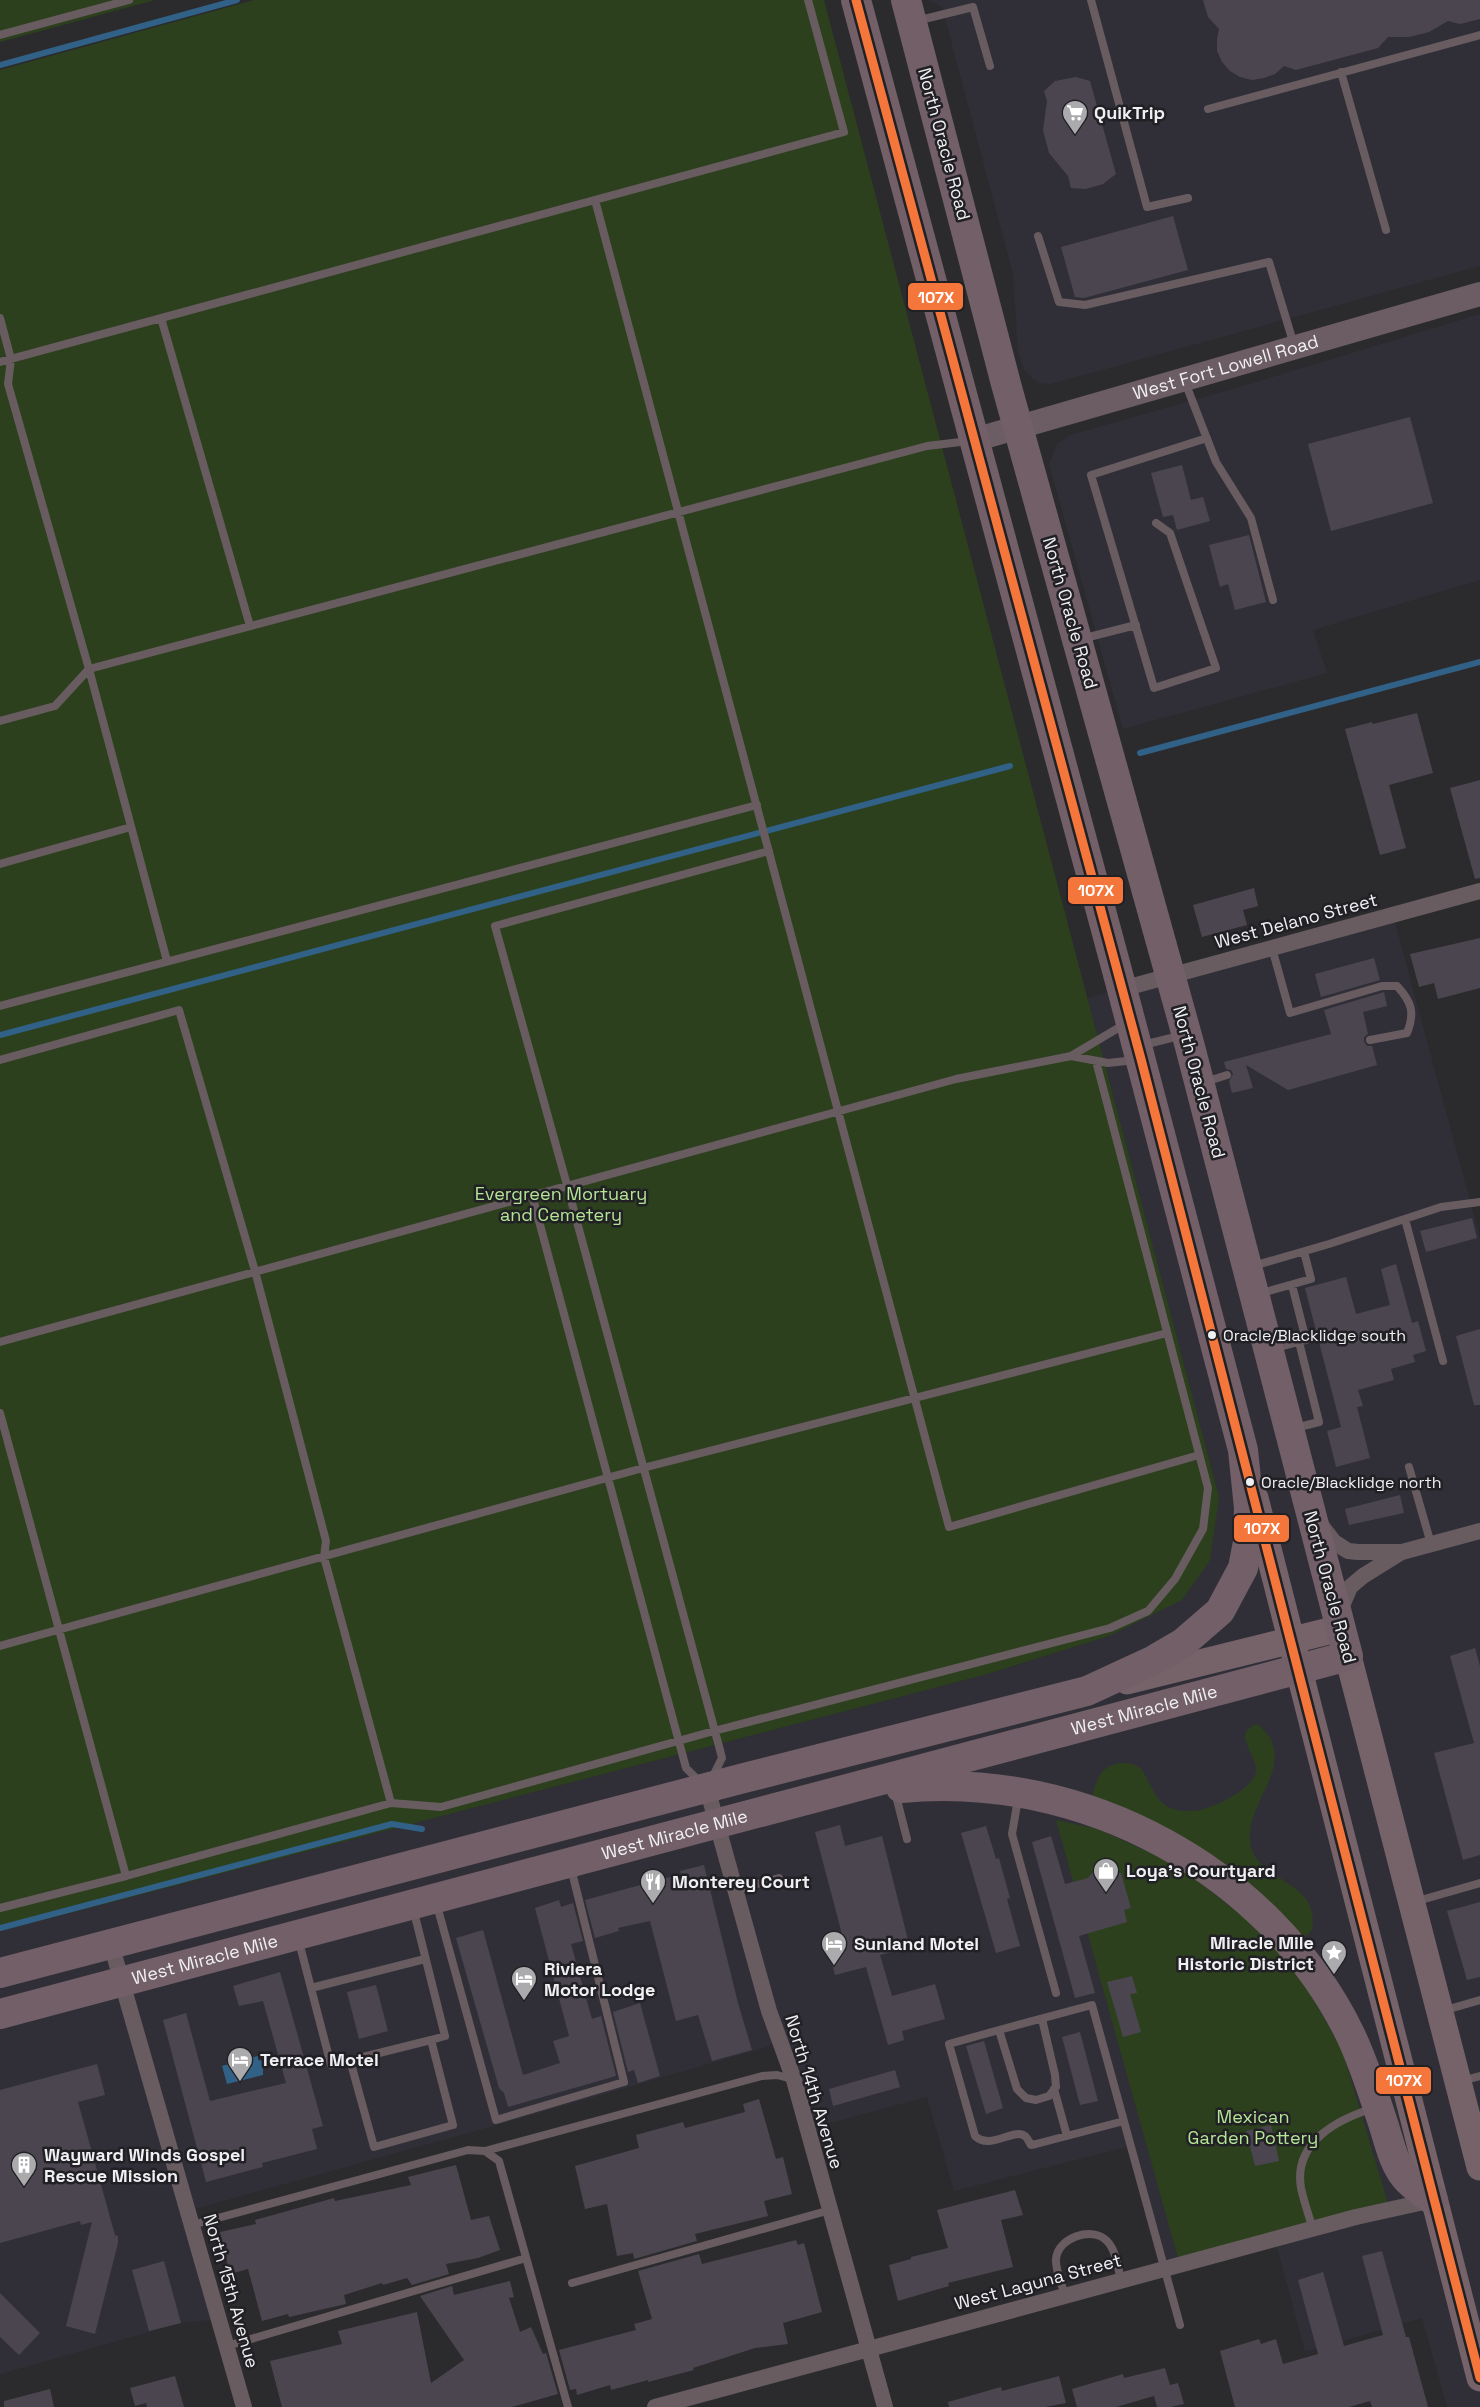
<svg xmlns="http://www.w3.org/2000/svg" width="1480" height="2407" font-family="'Space Grotesk',sans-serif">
<rect width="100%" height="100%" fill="#2b2b2d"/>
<path fill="#302f38" d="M 929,0 L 1480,0 L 1480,266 L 1051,384 L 1038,383 L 1024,370 L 1018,352 L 1013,274 L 942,7 Z
M 1480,314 L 1480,580 L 1313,630 L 1327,673 L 1123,729 L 1049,464 L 1057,444 L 1070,435 L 1243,386 Z
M 1393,915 L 1480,1238 L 1480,2407 L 1447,2407 L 1422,2318 L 1305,2352 L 1275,2239 L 1164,2269 L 1131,2146 L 954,2191 L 927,2097 L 808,2129 L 779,2040 L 764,2048 L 486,2128 L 188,2211 L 219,2319 L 181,2323 L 0,2374 L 0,1931 L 984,1675 L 1109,1636 L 1219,1497 L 1087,998 Z"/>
<path fill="#2c401e" d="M 0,0 L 155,0 L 0,42 Z
M 254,0 L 824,0 L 1219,1497 L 1210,1560 L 1182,1600 L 1109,1636 L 984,1675 L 0,1931 L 0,70 Z
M 1257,1724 C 1303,1760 1245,1800 1250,1842 C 1255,1884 1321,1878 1312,1930 L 1302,1940 L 1091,1799 C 1097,1779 1101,1763 1124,1763 C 1130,1763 1137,1765 1141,1769 C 1144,1772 1146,1778 1148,1781 C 1159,1803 1166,1812 1193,1811 C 1210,1810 1248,1792 1255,1775 C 1262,1756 1228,1735 1257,1724 Z
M 1056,1820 L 1098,1829 L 1177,1865 L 1286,1950 L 1342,2050 L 1390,2210 L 1180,2265 Z"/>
<path fill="#316186" d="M 258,2056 L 258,2060 L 263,2061 L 263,2075 L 227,2084 L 222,2066 Z"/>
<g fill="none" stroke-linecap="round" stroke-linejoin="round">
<path stroke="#316186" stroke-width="6" d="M 0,65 L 237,0
M 1140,753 L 1480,662
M 0,1035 L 1010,766
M 0,1928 L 392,1824 L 422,1829"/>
</g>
<path fill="#4b4550" d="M 1203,0 L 1480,0 L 1480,19 L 1460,24 L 1448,21 L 1429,32 L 1409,37 L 1388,37 L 1378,48 L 1296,70 L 1284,66 L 1275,74 L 1264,78 L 1252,80 L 1240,77 L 1230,71 L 1222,62 L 1217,51 L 1217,39 L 1219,29 L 1208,17 Z
M 1076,77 L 1090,81 L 1116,174 L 1103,184 L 1086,189 L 1071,188 L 1068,176 L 1049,153 L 1043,130 L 1047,101 L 1044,91 L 1055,81 Z
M 1173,216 L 1188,270 L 1084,298 L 1075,297 L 1061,247 Z
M 1410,417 L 1433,503 L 1331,531 L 1308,444 Z
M 1182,465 L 1191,500 L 1203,497 L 1210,521 L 1177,530 L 1173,515 L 1163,517 L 1151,473 Z
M 1249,535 L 1266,602 L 1235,610 L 1228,584 L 1220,587 L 1209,545 Z
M 1417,713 L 1433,773 L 1389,785 L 1406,848 L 1380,855 L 1345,729 L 1372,722 L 1373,724 Z
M 1480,780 L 1480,878 L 1475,879 L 1450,788 Z
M 1254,888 L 1258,906 L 1243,910 L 1247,925 L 1202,937 L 1193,905 Z
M 1480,938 L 1480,988 L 1438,999 L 1434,983 L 1419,987 L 1410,954 Z
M 1374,958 L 1380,980 L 1321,997 L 1315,974 Z
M 1384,992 L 1387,1006 L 1363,1012 L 1368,1034 L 1364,1037 L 1364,1042 L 1367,1046 L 1372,1046 L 1377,1065 L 1288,1090 L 1246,1065 L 1253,1088 L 1232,1093 L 1229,1081 L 1233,1074 L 1231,1070 L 1226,1069 L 1224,1062 L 1331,1034 L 1324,1010 Z
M 1472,1218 L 1477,1238 L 1426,1252 L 1420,1231 Z
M 1396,1264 L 1412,1323 L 1418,1321 L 1426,1351 L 1413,1355 L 1415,1362 L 1391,1369 L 1394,1380 L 1358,1390 L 1363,1406 L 1357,1407 L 1370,1458 L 1336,1467 L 1327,1431 L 1341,1427 L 1305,1288 L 1346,1277 L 1356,1314 L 1390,1305 L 1381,1269 Z
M 1480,1329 L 1480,1405 L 1474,1405 L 1456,1336 Z
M 1400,1495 L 1404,1513 L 1349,1525 L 1345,1509 Z
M 1475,1648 L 1480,1666 L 1480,1855 L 1463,1860 L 1434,1753 L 1474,1743 L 1450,1656 Z
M 840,1825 L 845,1846 L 882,1836 L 910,1948 L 880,1955 L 892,1996 L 935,1984 L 945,2019 L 902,2031 L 904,2040 L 888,2045 L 866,1967 L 835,1975 L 826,1942 L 843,1938 L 815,1832 Z
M 986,1826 L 996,1859 L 999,1858 L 1010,1898 L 1007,1899 L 1020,1946 L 996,1953 L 961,1833 Z
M 1051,1836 L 1065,1884 L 1088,1878 L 1098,1866 L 1121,1873 L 1131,1908 L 1124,1910 L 1127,1922 L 1079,1936 L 1095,1993 L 1075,1998 L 1032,1842 Z
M 704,1865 L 738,2003 L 752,2050 L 712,2061 L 698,2015 L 676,2021 L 650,1921 L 618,1928 L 619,1931 L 595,1938 L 585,1900 L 681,1874 L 680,1871 Z
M 559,1900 L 561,1907 L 573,1903 L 583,1941 L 571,1944 L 592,2019 L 601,2016 L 616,2076 L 508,2107 L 504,2093 L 499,2088 L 456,1938 L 483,1930 L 523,2075 L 560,2063 L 553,2041 L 569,2036 L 535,1908 Z
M 1480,1902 L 1480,1977 L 1467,1980 L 1447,1911 Z
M 280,1972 L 323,2126 L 312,2129 L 317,2149 L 262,2163 L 263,2167 L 206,2182 L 163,2020 L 186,2013 L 210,2101 L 286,2083 L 263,2001 L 239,2006 L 233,1986 Z
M 1132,1976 L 1137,1993 L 1130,1994 L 1141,2032 L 1123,2037 L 1107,1982 Z
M 376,1985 L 388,2031 L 359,2039 L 347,1992 Z
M 640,2003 L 660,2076 L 638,2083 L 634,2070 L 628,2072 L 613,2012 Z
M 1080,2032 L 1098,2101 L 1080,2105 L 1062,2037 Z
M 984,2041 L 1003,2108 L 986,2114 L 966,2046 Z
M 97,2064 L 105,2095 L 78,2102 L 115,2235 L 118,2236 L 118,2243 L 95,2334 L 66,2326 L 92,2222 L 81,2225 L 80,2221 L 0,2243 L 0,2090 Z
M 895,2070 L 900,2087 L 833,2106 L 829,2089 Z
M 759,2099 L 776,2159 L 783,2157 L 792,2194 L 764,2201 L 768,2216 L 695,2234 L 697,2241 L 634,2259 L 633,2253 L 617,2256 L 607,2204 L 585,2209 L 575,2166 L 639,2148 L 636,2135 L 683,2122 L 685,2128 L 745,2112 L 743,2104 Z
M 1271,2125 L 1279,2161 L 1255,2166 L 1246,2131 Z
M 456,2165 L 471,2220 L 489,2216 L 500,2250 L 478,2258 L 446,2264 L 449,2274 L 412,2285 L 407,2278 L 383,2285 L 382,2283 L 344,2295 L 346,2304 L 289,2317 L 288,2314 L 262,2321 L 248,2269 L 230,2274 L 220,2232 L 256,2224 L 255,2220 L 334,2198 L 335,2201 L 411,2185 L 408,2177 Z
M 1015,2190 L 1023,2215 L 1001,2220 L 1013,2267 L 948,2283 L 949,2286 L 898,2301 L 889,2265 L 911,2259 L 911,2257 L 948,2248 L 937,2210 Z
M 796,2240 L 798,2245 L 804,2243 L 822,2312 L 783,2323 L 788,2344 L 755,2348 L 693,2368 L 694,2370 L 648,2382 L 648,2380 L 611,2390 L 610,2385 L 577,2395 L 576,2389 L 570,2390 L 559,2350 L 636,2330 L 634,2324 L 652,2319 L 638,2271 L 699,2254 L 702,2264 Z
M 1382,2251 L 1406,2337 L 1409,2337 L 1428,2407 L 1372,2407 L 1370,2401 L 1349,2407 L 1235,2407 L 1220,2351 L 1259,2339 L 1261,2344 L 1276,2339 L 1283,2364 L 1318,2354 L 1298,2280 L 1323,2272 L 1344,2346 L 1383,2335 L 1362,2256 Z
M 164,2261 L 181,2323 L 149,2331 L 132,2270 Z
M 510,2281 L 514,2297 L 509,2298 L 520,2332 L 531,2327 L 543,2354 L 546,2353 L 558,2394 L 512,2407 L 282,2407 L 270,2361 L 342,2344 L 338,2331 L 417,2312 L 431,2383 L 464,2360 L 420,2296 L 452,2286 L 454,2295 Z
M 0,2293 L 40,2333 L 19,2355 L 0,2337 Z
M 1165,2368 L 1170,2385 L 1178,2383 L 1184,2404 L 1171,2407 L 1157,2407 L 1154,2396 L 1116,2407 L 1077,2407 L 1072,2389 L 1123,2374 L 1124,2378 Z
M 175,2376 L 184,2407 L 147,2407 L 146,2403 L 135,2406 L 130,2388 Z
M 1059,2376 L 1066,2403 L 1045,2407 L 949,2407 L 948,2402 L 1001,2387 L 1002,2391 Z
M 50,2389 L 54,2407 L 4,2407 L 4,2401 Z"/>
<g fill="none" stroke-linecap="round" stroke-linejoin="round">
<path stroke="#685c60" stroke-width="8" d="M 1091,0 L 1147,207 L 1188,198
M 916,21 L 973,7 L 990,66
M 0,35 L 129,0
M 1341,72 L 1386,230
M 1208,109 L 1480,35
M 595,200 L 949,1527 L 1199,1455
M 1038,236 L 1059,302 L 1085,305 L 1269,262 L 1294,345
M 0,318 L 11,359 L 8,384 L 89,669 L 167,961
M 161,318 L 250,626
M 0,362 L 844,132 L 808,0
M 1185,382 L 1216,462 L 1251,518 L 1273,600
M 1156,523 L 1170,533 L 1216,668 L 1154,688 L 1091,475 L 1207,438
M 1081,639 L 1136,625
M 0,721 L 55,706 L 89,669 L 927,446 L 969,441
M 0,864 L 131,827
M 1272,948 L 1290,1013 L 1382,986 L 1397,986 C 1412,1002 1415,1013 1407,1033 L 1370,1040
M 0,1006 L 757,805
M 1125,1024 L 1071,1056 L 1108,1063 L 1135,1060
M 1143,1045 L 1183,1035
M 0,1060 L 179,1010 L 255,1271 L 326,1541 L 324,1557 L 391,1803
M 1205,1082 L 1227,1075
M 532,1195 L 686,1768 L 701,1783
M 1405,1219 L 1443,1361
M 1253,1266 L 1329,1244 L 1441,1207 L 1480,1202
M 1258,1294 L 1311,1279 L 1304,1252
M 0,1342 L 956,1079 L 1071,1056
M 1272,1349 L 1306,1340 L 1292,1285
M 0,1413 L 126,1876 L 391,1803 L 441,1807 L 714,1731 L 1110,1628 L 1148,1611 L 1175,1579 L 1203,1529 L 1208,1488 L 1096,1061
M 1295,1428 L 1319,1422 L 1299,1342
M 1409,1467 L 1431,1544
M 0,1646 L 643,1468 L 1167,1333
M 712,1778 L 722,1758 L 720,1750 L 567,1185 L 495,926 L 769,851
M 895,1792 L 907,1839
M 1018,1799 L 1012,1834 L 1056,1993
M 735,1890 L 779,1878
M 436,1902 L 496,2120 L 624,2082 L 571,1868
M 1414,1902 L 1480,1883
M 0,1908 L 126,1876
M 298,1938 L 331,2065 L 431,2040 L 445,2036 L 413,1908
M 311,1988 L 425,1959
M 1442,2011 L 1480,2000
M 1042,2019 L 1055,2075 L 1056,2087 L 1049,2096 L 1036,2100 L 1026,2098 L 1017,2089 L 999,2030 L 1092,2005 L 1180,2325
M 999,2030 L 949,2044 L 975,2136 C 991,2151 1015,2126 1026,2137 C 1028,2139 1029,2142 1031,2145 L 1036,2144 L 1124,2121
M 350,2060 L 374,2147 L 453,2125 L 431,2040
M 1461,2081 L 1480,2076
M 1054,2089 L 1067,2136
M 485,2151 L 762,2076 L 777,2075 L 792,2079
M 192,2225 L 468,2150 L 485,2151 L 499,2161 L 568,2407
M 1313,2229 C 1309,2216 1304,2202 1301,2188 C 1293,2142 1338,2119 1374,2108
M 572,2283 L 830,2210
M 1065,2295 C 1062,2285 1055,2269 1056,2259 C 1058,2237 1093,2226 1107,2241 C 1116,2250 1118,2268 1121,2280
M 227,2346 L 526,2258"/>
<path stroke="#685c60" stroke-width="16" d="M 1122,989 L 1480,891
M 1320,1524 L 1334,1542 L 1348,1551 L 1358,1552 L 1402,1552 L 1480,1531
M 1338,1615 L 1350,1587 L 1363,1576 L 1400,1553
M 707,1788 L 769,2011 L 794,2080 L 885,2407
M 111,1944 L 244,2407
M 655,2407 L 1356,2217 L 1433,2200"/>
<path stroke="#6c5c63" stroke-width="24" id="s1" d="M 974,440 L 1480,294"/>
<path stroke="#76636a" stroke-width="27" d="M 1255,1498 L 1480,2378
M 1348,1656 L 1480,2167
M 1127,1681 L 1341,1628"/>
<g stroke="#725f67" stroke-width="30">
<path d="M 901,1788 C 1082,1770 1270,1870 1350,2034 C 1364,2063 1373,2093 1383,2123 C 1389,2141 1393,2162 1405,2177 C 1413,2187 1424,2193 1433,2200"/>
<path d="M 0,1973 L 744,1778 L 1087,1691 L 1154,1660 L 1183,1643 L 1220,1611 L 1243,1568 L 1248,1542 L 1249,1508 L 1243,1450 L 1122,989 L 856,0"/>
<path id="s2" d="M 0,2014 L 1348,1656 L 1189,1043 L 1006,384 L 906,0"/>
</g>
<defs>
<path id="bus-1" d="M 856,0 L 1141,1059 L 1480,2378"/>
</defs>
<use href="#bus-1" stroke="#212024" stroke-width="14"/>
<use href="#bus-1" stroke="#f5763a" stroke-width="9"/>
</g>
<defs>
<symbol id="supermarket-pin" viewBox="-11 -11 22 30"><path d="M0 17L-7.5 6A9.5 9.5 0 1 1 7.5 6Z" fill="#ababae" stroke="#212024"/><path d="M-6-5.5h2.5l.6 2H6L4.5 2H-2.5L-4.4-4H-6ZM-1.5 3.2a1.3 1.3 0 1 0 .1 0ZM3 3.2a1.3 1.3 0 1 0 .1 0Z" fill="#fff"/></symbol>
<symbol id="shop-pin" viewBox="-11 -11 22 30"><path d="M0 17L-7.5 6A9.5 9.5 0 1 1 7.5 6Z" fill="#ababae" stroke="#212024"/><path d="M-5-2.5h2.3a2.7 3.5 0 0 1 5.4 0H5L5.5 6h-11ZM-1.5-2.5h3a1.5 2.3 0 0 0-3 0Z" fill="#fff"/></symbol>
<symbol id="restaurant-pin" viewBox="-11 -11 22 30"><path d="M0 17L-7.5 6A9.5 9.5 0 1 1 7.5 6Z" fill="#ababae" stroke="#212024"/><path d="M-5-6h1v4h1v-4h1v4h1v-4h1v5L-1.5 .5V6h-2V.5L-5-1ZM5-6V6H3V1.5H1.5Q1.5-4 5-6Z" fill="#fff"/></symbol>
<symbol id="hotel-pin" viewBox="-11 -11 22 30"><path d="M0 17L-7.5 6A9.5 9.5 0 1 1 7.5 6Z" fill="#ababae" stroke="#212024"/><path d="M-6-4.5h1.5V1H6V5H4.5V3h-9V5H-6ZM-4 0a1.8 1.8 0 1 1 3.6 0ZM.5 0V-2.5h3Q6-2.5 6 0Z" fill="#fff"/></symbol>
<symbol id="sight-pin" viewBox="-11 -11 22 30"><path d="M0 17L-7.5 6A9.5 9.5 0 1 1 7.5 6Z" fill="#ababae" stroke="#212024"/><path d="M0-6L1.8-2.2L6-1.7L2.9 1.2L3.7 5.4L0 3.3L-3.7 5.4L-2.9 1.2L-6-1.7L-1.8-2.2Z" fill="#fff"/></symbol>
<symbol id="building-pin" viewBox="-11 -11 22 30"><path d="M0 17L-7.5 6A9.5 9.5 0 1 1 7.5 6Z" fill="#ababae" stroke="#212024"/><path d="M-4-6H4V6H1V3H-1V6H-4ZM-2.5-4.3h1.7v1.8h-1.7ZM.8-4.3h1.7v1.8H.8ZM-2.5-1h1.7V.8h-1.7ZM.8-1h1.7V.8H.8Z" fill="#fff"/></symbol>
</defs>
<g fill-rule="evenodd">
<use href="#supermarket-pin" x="1060" y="98" width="30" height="40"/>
<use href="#shop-pin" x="1091" y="1856" width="30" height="40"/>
<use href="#restaurant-pin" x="638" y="1867" width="30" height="40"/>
<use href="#hotel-pin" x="819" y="1929" width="30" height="40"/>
<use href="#sight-pin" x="1319" y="1938" width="30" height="40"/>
<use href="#hotel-pin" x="509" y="1964" width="30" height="40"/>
<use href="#hotel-pin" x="225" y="2045" width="30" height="40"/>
<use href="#building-pin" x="9" y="2150" width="30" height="40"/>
</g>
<g fill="#f0f0f3" stroke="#212024" stroke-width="2">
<circle cx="1212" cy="1335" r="5"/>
<circle cx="1250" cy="1482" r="5"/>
</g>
<g text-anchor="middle" stroke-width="5" stroke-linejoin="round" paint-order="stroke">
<g font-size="16" fill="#f0f0f3" stroke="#212024" text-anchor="start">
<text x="1223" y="1341">Oracle/Blacklidge south</text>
<text x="1261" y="1488">Oracle/Blacklidge north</text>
</g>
<g font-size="18" font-weight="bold" fill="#f0f0f3" stroke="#212024" text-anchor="start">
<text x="1094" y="119">QuikTrip</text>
<text x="1126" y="1877">Loya's Courtyard</text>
<text x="672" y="1888">Monterey Court</text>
<text x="1314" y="1949" text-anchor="end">Miracle Mile<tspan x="1314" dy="21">Historic District</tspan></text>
<text x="854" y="1950">Sunland Motel</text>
<text x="544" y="1975">Riviera<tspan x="544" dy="21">Motor Lodge</tspan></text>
<text x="260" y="2066">Terrace Motel</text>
<text x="44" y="2161">Wayward Winds Gospel<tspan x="44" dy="21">Rescue Mission</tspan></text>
</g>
<g font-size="18" fill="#f0f0f3" stroke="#212024">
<text transform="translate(944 144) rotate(75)" y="6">North Oracle Road</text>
<text dy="6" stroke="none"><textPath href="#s1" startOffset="262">West Fort Lowell Road</textPath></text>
<text transform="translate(1070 613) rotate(74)" y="6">North Oracle Road</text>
<text transform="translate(1296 921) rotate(-15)" y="6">West Delano Street</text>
<text transform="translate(1199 1082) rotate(75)" y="6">North Oracle Road</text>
<text transform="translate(1330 1587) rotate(75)" y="6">North Oracle Road</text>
<text dy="6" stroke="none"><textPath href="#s2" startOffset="1184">West Miracle Mile</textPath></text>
<text dy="6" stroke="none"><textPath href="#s2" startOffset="698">West Miracle Mile</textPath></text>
<text dy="6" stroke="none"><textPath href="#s2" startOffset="212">West Miracle Mile</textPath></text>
<text transform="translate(814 2092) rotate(73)" y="6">North 14th Avenue</text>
<text transform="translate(1038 2282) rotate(-15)" y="6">West Laguna Street</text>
<text transform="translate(231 2291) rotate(74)" y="6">North 15th Avenue</text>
</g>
<g font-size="18" fill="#b4e495" stroke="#212024">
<text x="561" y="1200">Evergreen Mortuary<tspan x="561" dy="21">and Cemetery</tspan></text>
<text x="1253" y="2123">Mexican<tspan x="1253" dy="21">Garden Pottery</tspan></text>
</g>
</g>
<g stroke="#212024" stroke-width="2">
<rect x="907" y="282" width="57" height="29" rx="6" fill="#f5763a"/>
<rect x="1067" y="876" width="57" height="29" rx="6" fill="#f5763a"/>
<rect x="1233" y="1514" width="57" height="29" rx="6" fill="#f5763a"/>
<rect x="1375" y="2066" width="57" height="29" rx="6" fill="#f5763a"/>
</g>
<g font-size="16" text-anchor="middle" font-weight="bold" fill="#fff">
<text x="936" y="303">107X</text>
<text x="1096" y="896">107X</text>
<text x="1262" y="1534">107X</text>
<text x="1404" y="2086">107X</text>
</g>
</svg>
